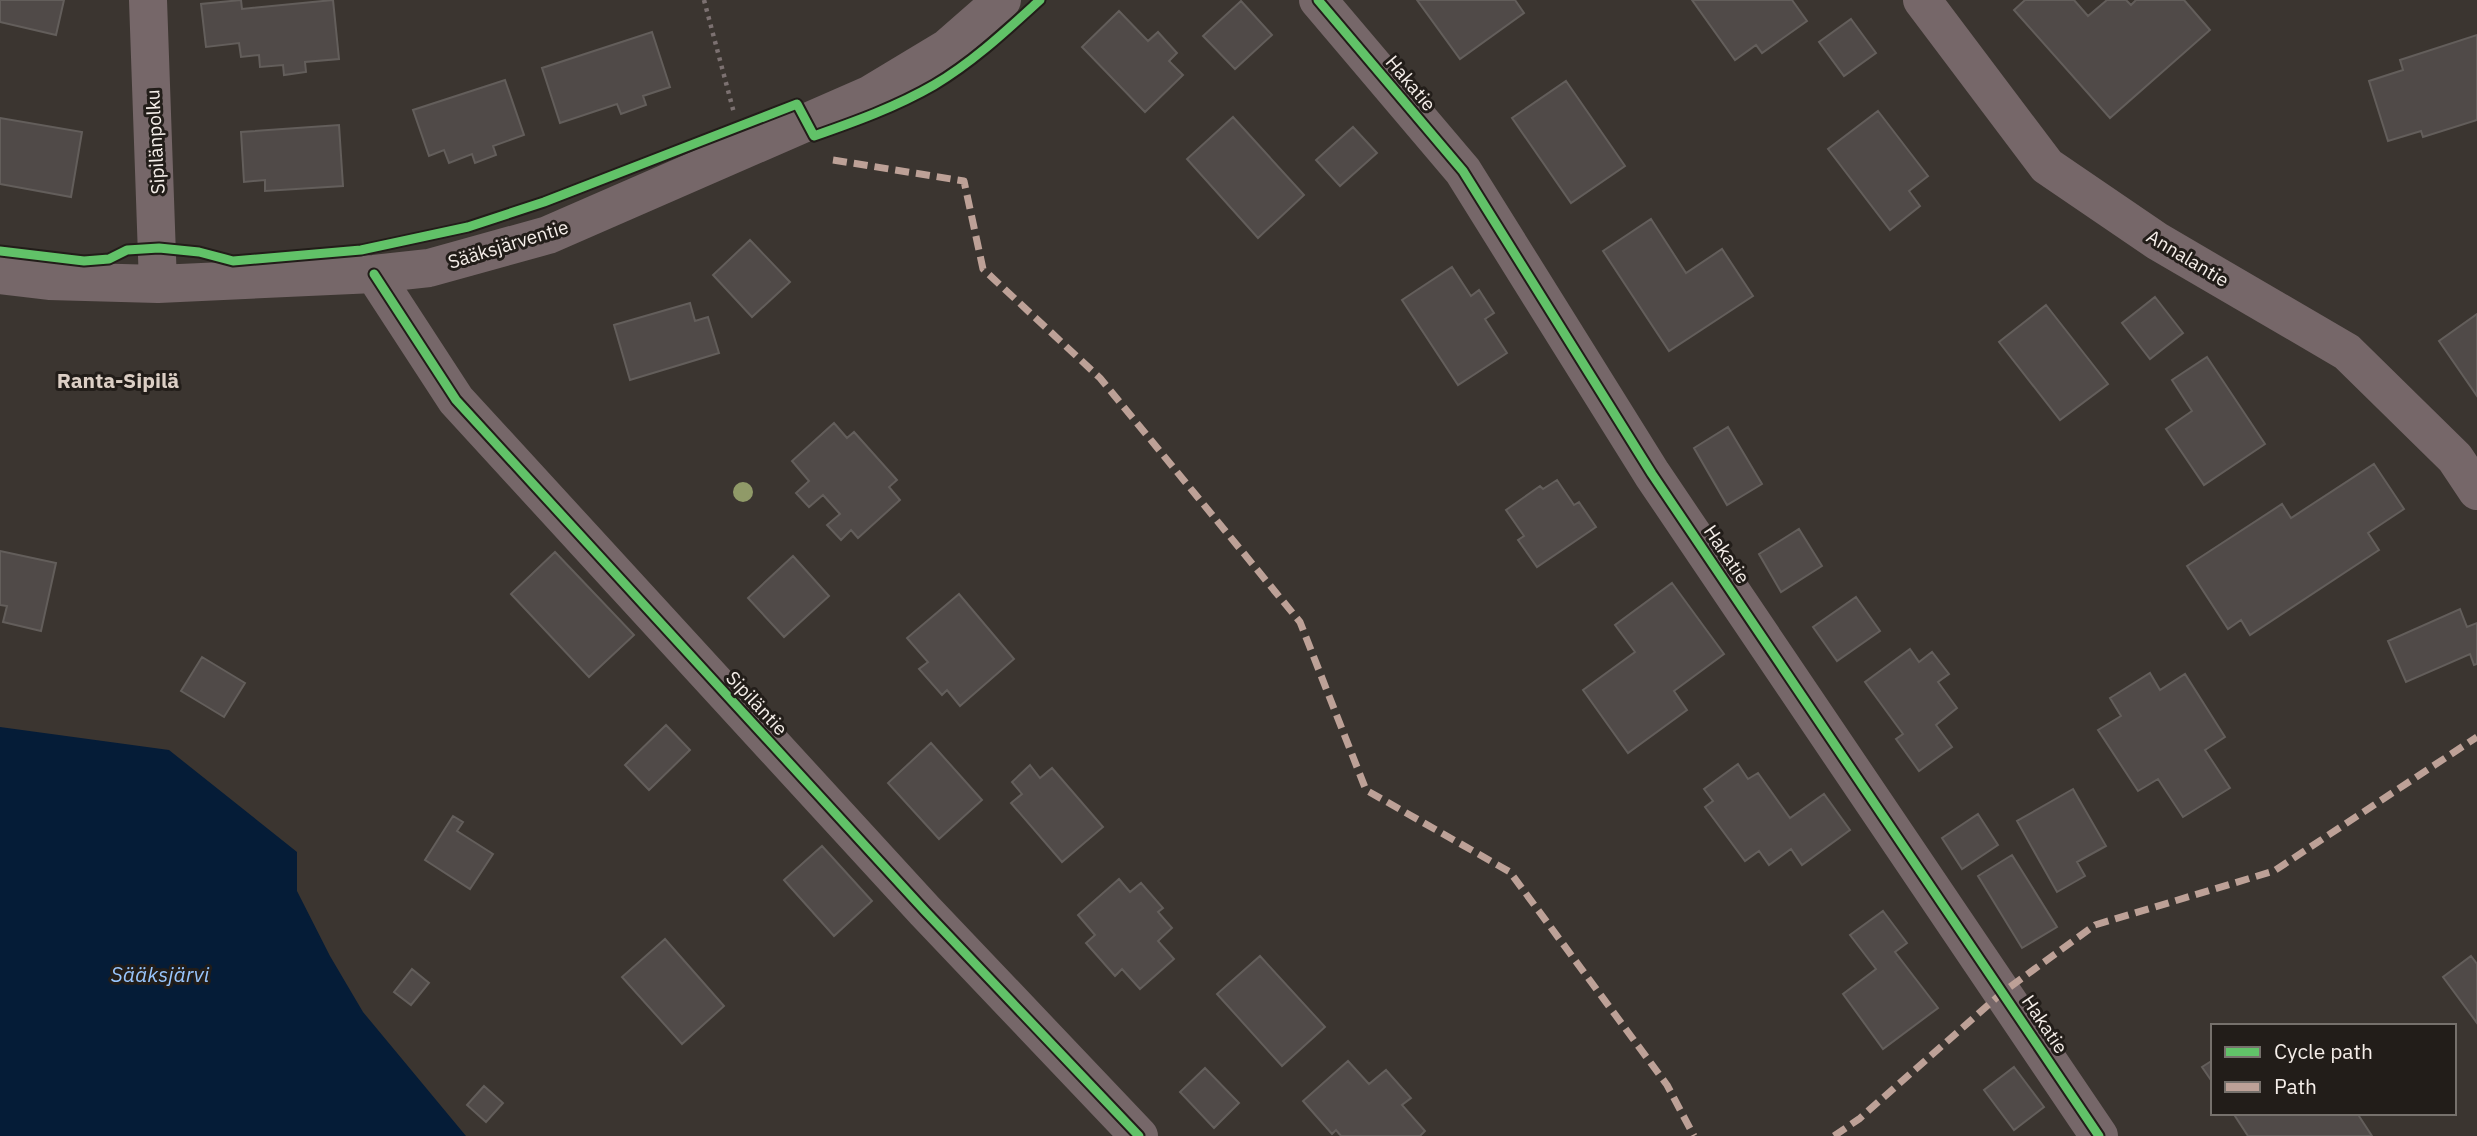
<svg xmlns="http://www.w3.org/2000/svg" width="2477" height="1136" font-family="'IBM Plex Sans',sans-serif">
<rect width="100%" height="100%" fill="#3b3530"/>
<path fill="#051c37" d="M 0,727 L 169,750 L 297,852 L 297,891 L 330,956 L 363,1012 L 466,1136 L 0,1136 Z"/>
<path fill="#504a48" stroke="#635e5b" stroke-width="2" d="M 0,0 L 64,0 L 56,35 L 0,22 Z
M 241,0 L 242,9 L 333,0 L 339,59 L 305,62 L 306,72 L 284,75 L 283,65 L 260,67 L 259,55 L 241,57 L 239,43 L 206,47 L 201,4 Z
M 1417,0 L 1515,0 L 1524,13 L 1460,59 Z
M 1692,0 L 1792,0 L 1807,21 L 1762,53 L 1756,45 L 1735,60 Z
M 2025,0 L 2074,0 L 2088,16 L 2107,0 L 2126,0 L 2131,5 L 2136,0 L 2184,0 L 2210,30 L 2110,118 L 2014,10 Z
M 1241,1 L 1272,35 L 1235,69 L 1203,36 Z
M 1119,11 L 1148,41 L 1158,32 L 1177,53 L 1169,61 L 1183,75 L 1145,112 L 1082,47 Z
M 1851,19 L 1876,53 L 1844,76 L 1819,42 Z
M 652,32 L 670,87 L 643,96 L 646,105 L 621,114 L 617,104 L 560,123 L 542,68 Z
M 2477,35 L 2477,120 L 2423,137 L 2421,131 L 2388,141 L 2369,81 L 2403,70 L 2400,60 Z
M 505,80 L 524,135 L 493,146 L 496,155 L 475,163 L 472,154 L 449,163 L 444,150 L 429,156 L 413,110 Z
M 1566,81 L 1625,166 L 1571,203 L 1512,118 Z
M 1878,111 L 1928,176 L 1909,191 L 1920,206 L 1890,230 L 1828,149 Z
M 1233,117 L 1304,195 L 1258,238 L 1187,159 Z
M 0,118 L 82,132 L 71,197 L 0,184 Z
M 339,125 L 343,186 L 265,191 L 265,180 L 244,182 L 241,132 Z
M 1353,127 L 1377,153 L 1340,186 L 1316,160 Z
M 1651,219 L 1686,273 L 1722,249 L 1753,296 L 1669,351 L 1603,251 Z
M 750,240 L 790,282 L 752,317 L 713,275 Z
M 1452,267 L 1471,296 L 1479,290 L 1494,313 L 1485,319 L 1507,353 L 1458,385 L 1402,300 Z
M 2155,297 L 2183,333 L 2150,359 L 2122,323 Z
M 690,303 L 695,321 L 708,317 L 719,353 L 630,380 L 614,325 Z
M 2046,305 L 2108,384 L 2060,420 L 1999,342 Z
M 2477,314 L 2477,396 L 2439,341 Z
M 2207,357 L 2265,444 L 2204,485 L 2166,429 L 2192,411 L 2172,380 Z
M 834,423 L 847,438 L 854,432 L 897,480 L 889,487 L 900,500 L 858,538 L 851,530 L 841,540 L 827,525 L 840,514 L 823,495 L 809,507 L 796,493 L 809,481 L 792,461 Z
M 1728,427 L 1762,484 L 1727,505 L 1694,448 Z
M 2374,464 L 2404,509 L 2368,533 L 2379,550 L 2250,635 L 2241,620 L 2228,629 L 2187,566 L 2282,504 L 2291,518 Z
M 1557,480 L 1574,505 L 1579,502 L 1596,527 L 1537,567 L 1518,540 L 1524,536 L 1506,510 L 1540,486 L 1543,489 Z
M 1799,529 L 1822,566 L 1781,592 L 1759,554 Z
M 0,551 L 56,563 L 41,631 L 3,622 L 7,606 L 0,605 Z
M 555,552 L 634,635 L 589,677 L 511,594 Z
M 793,556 L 829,596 L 784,637 L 748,598 Z
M 1672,583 L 1724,654 L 1674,691 L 1687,710 L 1628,753 L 1583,690 L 1635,652 L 1615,625 Z
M 959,594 L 1014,659 L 960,706 L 947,690 L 942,695 L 919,669 L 928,662 L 907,638 Z
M 1856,597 L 1880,631 L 1837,661 L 1813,627 Z
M 2460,609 L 2467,627 L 2477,623 L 2477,664 L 2474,665 L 2470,654 L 2406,682 L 2388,641 Z
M 1910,649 L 1919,662 L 1932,652 L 1949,674 L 1938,682 L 1957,708 L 1936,725 L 1952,747 L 1919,771 L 1896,739 L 1903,734 L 1865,682 Z
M 202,657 L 245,683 L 224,717 L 181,691 Z
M 2150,673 L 2160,690 L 2185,674 L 2225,737 L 2205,750 L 2230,788 L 2183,817 L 2158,779 L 2138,791 L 2098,730 L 2121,716 L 2110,698 Z
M 666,725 L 690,750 L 649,790 L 625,765 Z
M 931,743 L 982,800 L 939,839 L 888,783 Z
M 1738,764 L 1748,779 L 1758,773 L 1790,818 L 1824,794 L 1850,830 L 1802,865 L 1791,849 L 1769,865 L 1759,851 L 1745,861 L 1705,807 L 1713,801 L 1704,789 Z
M 1030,765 L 1040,778 L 1052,768 L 1103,827 L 1062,862 L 1011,803 L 1022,794 L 1012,782 Z
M 2073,789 L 2106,846 L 2077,862 L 2085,876 L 2057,892 L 2017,821 Z
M 1978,814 L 1998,845 L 1962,869 L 1942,838 Z
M 453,816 L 463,822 L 457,831 L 493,854 L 470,889 L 425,860 Z
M 822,846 L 872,901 L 834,936 L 784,880 Z
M 2012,855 L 2057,927 L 2022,948 L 1978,876 Z
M 1119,879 L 1130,892 L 1141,883 L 1163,908 L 1158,912 L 1172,928 L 1158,941 L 1174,959 L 1140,989 L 1122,969 L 1115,976 L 1086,943 L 1095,935 L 1078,915 Z
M 1883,911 L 1907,943 L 1895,952 L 1938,1008 L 1883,1049 L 1843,994 L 1876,969 L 1850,935 Z
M 665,939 L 724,1006 L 682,1044 L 622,977 Z
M 1260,956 L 1325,1027 L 1282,1066 L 1217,994 Z
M 2471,956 L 2477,964 L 2477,1023 L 2443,977 Z
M 412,969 L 429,983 L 411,1005 L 394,992 Z
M 2213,1060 L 2213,1083 L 2202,1067 Z
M 1348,1061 L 1369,1084 L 1386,1070 L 1411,1098 L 1402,1105 L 1425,1131 L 1420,1136 L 1341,1136 L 1336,1130 L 1332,1134 L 1303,1101 Z
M 2014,1067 L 2044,1107 L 2014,1130 L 1984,1090 Z
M 1205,1068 L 1239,1103 L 1214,1128 L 1180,1092 Z
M 484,1086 L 503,1103 L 486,1122 L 467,1105 Z
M 2233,1113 L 2357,1113 L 2372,1136 L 2248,1136 Z"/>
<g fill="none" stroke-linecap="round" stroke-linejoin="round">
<path stroke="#7c7171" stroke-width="4.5" stroke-dasharray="3.5 5" stroke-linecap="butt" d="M 704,0 L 734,113"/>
<path stroke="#766769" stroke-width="38" d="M 148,0 L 158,284
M 1318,0 L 1463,171 L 1652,474 L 2099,1136
M 1922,0 L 2047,166 L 2157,241 L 2347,352 L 2455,458 L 2477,491
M 374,274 L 456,400 L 925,911 L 1139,1136
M 0,275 L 49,281 L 158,284 L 374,274 L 429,268 L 548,235 L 869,95 L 947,48 L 1002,0"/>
<path stroke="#bda197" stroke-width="7" stroke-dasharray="14 7" stroke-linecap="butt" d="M 833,160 L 964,181 L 983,269 L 1100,378 L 1300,622 L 1366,790 L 1510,872 L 1667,1085 L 1694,1136
M 1834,1136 L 1859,1119 L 2003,992 L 2095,925 L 2274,871 L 2477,737"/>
<defs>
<path id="cycleway" d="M 1318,0 L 1463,171 L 1652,474 L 2099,1136
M 0,251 L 84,261 L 109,259 L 127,250 L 159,248 L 199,252 L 233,261 L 361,250 L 468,227 L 544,202 L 797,104 L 814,136 C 854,122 896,107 934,85 C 973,62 1007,30 1040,0
M 374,274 L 456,400 L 925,911 L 1139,1136"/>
</defs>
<use href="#cycleway" stroke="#221d19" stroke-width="13"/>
<use href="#cycleway" stroke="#61c268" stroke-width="9"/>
</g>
<circle fill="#909a68" cx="743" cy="492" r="10"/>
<g text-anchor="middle" stroke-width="6" stroke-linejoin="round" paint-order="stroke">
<g font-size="19" fill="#f5eee9" stroke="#221d19">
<text transform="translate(1411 83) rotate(50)" y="7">Hakatie</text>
<text transform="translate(155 142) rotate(-93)" y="7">Sipilänpolku</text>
<text transform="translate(508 244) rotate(-17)" y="7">Sääksjärventie</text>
<text transform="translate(2188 258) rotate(31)" y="7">Annalantie</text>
<text transform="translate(1727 554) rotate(56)" y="7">Hakatie</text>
<text transform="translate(757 703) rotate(47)" y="7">Sipiläntie</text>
<text transform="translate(2045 1024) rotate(56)" y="7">Hakatie</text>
</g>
<g font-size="21" font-weight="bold" fill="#dccfc5" stroke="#221d19">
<text x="118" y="388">Ranta-Sipilä</text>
</g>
<g font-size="21" font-style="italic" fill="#98c5fc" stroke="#221d19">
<text x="160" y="982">Sääksjärvi</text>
</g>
</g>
<rect x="2211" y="1024" width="245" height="91" fill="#221d19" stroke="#76716c" stroke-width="2"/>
<rect x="2225" y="1047" width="35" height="10" fill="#61c268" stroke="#76716c" stroke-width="2"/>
<text x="2274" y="1059" font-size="21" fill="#f5eee9">Cycle path</text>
<rect x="2225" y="1082" width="35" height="10" fill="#bda197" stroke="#76716c" stroke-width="2"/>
<text x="2274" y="1094" font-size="21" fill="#f5eee9">Path</text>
</svg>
